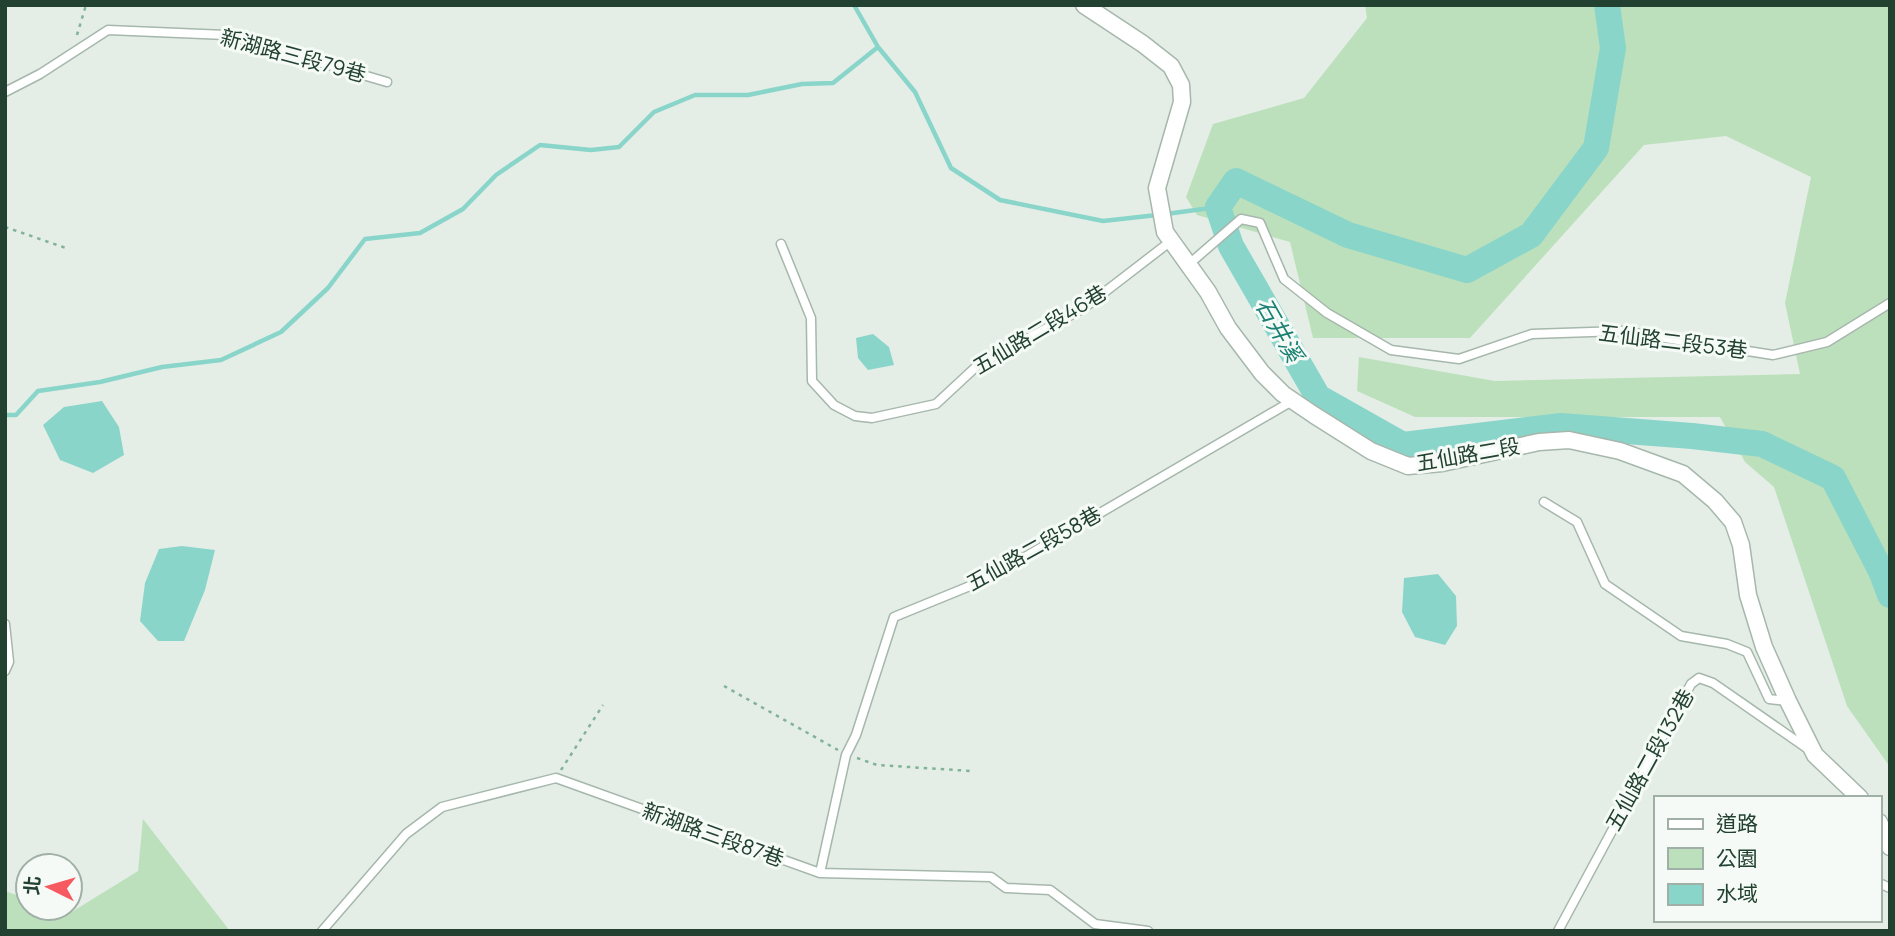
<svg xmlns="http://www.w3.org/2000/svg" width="1895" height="936" font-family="Manrope,'Noto Sans TC',sans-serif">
<rect width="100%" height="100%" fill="#e4eee7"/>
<path fill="#bde0bc" d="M 1365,5 L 1890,5 L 1890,767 L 1847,706 L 1774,487 L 1745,462 L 1720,417 L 1415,417 L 1357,391 L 1359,357 L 1495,381 L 1800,374 L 1785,303 L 1811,177 L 1726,136 L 1644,145 L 1470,338 L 1313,338 L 1290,242 L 1197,215 L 1186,197 L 1213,124 L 1304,98 L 1367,18 Z
M 143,819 L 230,931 L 5,931 L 5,891 L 28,899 L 28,908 L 55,908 L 70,913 L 138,871 Z"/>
<path fill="#8ad5ca" d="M 873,334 L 889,347 L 894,365 L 868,370 L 858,358 L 856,338 Z
M 102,401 L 119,427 L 124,455 L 93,473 L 60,460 L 43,425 L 64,407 Z
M 182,546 L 215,550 L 205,590 L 184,641 L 158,641 L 140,621 L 145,583 L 159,549 Z
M 1438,574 L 1456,596 L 1457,626 L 1445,645 L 1415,637 L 1402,612 L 1404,578 Z"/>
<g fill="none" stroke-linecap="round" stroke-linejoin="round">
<path stroke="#8ad5ca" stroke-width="4.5" d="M 854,5 L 878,47 L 915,92 L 951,168 L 1000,200 L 1103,221 L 1157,215
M 1166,214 L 1218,207
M 5,415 L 16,415 L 38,391 L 100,382 L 162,367 L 221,360 L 281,332 L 328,288 L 365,239 L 420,233 L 463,209 L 496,175 L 540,145 L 591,150 L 619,147 L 654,112 L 695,95 L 748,95 L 802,84 L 833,83 L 878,47"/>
<path stroke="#8ad5ca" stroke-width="26" d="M 1607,5 L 1613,48 L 1596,148 L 1531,235 L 1467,270 L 1348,235 L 1236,181 L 1218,207 L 1231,246 L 1318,397 L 1403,445 L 1561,426 L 1692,436 L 1762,444 L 1833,478 L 1881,571 L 1890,595"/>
<defs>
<path id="service" d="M 5,92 L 40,74 L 108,30 L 226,35 L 387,82
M 781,244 L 811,318 L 812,381 L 834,405 L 855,416 L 872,418 L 936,404 L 978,365 L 1084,308 L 1171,241
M 1188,265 L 1241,219 L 1260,223 L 1284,279 L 1327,313 L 1391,350 L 1459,359 L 1532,334 L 1621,331 L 1773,355 L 1827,342 L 1890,303
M 1544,502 L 1577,522 L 1605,584 L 1681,636 L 1727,644 L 1747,652 L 1769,699 L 1788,701
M 5,624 L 9,662 L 5,671
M 820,873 L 846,755 L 856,735 L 894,617 L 987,579 L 1292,401
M 1879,883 L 1890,888
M 322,931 L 406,834 L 442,807 L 556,778 L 820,873 L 991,877 L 1006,888 L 1050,890 L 1095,924 L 1148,931
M 1558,931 L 1691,684 L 1699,678 L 1713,683 L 1808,749"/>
<path id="minor" d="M 1084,5 L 1143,44 L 1171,66 L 1181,85 L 1182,102 L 1157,188 L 1165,232 L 1208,292 L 1228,328 L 1262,373 L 1283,394 L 1314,415 L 1371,451 L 1408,466 L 1442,463 L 1539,442 L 1569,440 L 1620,451 L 1683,474 L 1715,501 L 1733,522 L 1741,545 L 1748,595 L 1764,647 L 1788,701 L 1815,755 L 1860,798
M 1879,822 L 1890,847"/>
</defs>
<use href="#service" stroke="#a6b7ac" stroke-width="11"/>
<use href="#minor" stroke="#a6b7ac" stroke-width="19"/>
<path stroke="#83b396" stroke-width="2.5" stroke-dasharray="3.5 5" stroke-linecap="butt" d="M 77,35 L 86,5
M 5,227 L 66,248
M 724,686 L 838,750
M 857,758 L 877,765 L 971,771
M 561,770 L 603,705"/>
<use href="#service" stroke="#fff" stroke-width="8"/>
<use href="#minor" stroke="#fff" stroke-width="16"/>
</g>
<g text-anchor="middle" stroke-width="6" stroke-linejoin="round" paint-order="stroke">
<g font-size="21" fill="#224130" stroke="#f5faf6">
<text transform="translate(293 56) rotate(15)" y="7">新湖路三段79巷</text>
<text transform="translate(1040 330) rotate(-31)" y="7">五仙路二段46巷</text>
<text transform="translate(1673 342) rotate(7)" y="7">五仙路二段53巷</text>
<text transform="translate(1468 455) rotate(-10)" y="7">五仙路二段</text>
<text transform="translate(1034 549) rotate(-29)" y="7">五仙路二段58巷</text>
<text transform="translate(1650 760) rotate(-61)" y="7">五仙路二段132巷</text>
<text transform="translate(713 835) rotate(20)" y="7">新湖路三段87巷</text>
</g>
<g font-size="23" font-style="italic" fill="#198073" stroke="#f5faf6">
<text transform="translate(1279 330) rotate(60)" y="8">石井溪</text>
</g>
</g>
<rect width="1895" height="936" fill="none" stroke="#224130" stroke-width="14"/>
<rect x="1654" y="796" width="228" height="126" fill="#f5faf6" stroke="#a1b0a7" stroke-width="2"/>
<rect x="1668" y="819" width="35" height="10" fill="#ffffff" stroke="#a1b0a7" stroke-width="2"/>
<text x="1716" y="831" font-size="21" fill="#224130">道路</text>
<rect x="1668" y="848" width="35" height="21" fill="#bde0bc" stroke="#a1b0a7" stroke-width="2"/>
<text x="1716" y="866" font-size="21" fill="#224130">公園</text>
<rect x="1668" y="884" width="35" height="21" fill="#8ad5ca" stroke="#a1b0a7" stroke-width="2"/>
<text x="1716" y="901" font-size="21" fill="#224130">水域</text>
<g transform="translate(49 887) rotate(275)"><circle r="33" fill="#f5faf6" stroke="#a1b0a7" stroke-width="2"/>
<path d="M0-5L12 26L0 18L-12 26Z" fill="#f75961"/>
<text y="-10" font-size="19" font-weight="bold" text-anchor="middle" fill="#224130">北</text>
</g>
</svg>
